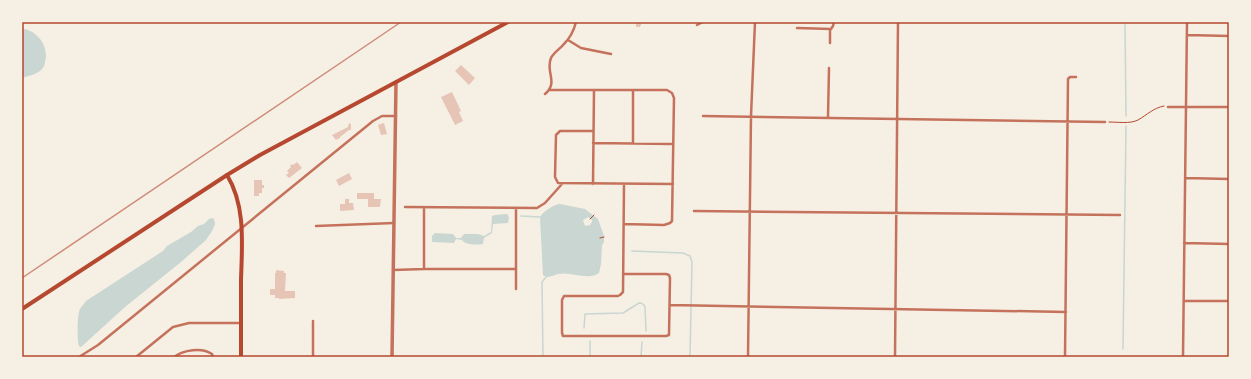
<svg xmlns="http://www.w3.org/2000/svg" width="1251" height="379" font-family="'PT Sans Narrow',sans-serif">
<rect width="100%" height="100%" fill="#f6efe4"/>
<path fill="#c9d6d2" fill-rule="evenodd" d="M 25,29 C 38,33 46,43 46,57 C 45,61 45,66 42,69 C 38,74 28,76 22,78 L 22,30 Z
M 560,204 L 585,209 L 598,219 L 604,236 L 604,242 L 602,245 L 601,264 L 599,273 C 588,281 571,271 558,274 C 554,275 551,277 546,277 L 543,275 L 540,217 C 544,211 553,205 560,204 ZM 588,217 L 592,220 L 592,222 L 590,225 L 585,226 L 583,220 Z
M 507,214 L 509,217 L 508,223 L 493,224 L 492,233 L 484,238 L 483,244 C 477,245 465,245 462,240 L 456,239 L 454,243 L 432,242 L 432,236 L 435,233 L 453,234 L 456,238 L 461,238 L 464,234 L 478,234 L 484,236 L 491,232 L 492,216 L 495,215 Z
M 212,218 L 214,219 L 215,224 L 212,231 L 206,240 L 181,262 L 125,307 L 81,347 L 79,346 C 77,340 77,315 80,309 C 81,307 84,304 86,301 L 163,251 L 167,246 L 191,232 L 198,226 L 204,224 L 209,219 Z"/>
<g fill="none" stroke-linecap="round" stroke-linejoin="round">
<path stroke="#c9d6d2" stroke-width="1.5" d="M 1125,22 L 1126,116
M 521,216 L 540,217
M 632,251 L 683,253 L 690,256 L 692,262 L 690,357
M 584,328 L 585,314 L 623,313 L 639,303 C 642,303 644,304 645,307 L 646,331
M 1123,349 L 1126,126
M 543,357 L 542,282 L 546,277
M 590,357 L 590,341
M 641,357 L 642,342"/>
</g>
<path fill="#e6c5b7" d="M 636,22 L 641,22 L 641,26 L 640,26 L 640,27 L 636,27 Z
M 461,65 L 475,78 L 469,85 L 455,71 Z
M 452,92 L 461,111 L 459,112 L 463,121 L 455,125 L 441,97 Z
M 349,123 L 351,124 L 351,130 L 349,130 L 340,137 L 340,139 L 339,138 L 336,140 L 332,135 L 348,127 Z
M 384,123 L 387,134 L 381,135 L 378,125 Z
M 297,162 L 302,168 L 289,178 L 286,175 L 289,173 L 287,171 L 291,167 L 290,166 L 292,164 L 293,165 Z
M 349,173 L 352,179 L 339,186 L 336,180 Z
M 254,180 L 262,180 L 262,185 L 264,185 L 264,188 L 262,188 L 262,193 L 259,193 L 259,196 L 254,196 Z
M 357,193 L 374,193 L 374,199 L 381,199 L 380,207 L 368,207 L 368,199 L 357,199 Z
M 345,199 L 349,199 L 349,203 L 353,203 L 354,210 L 340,211 L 340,204 L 345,204 Z
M 276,270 L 284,271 L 284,273 L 286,273 L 285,291 L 295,291 L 295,298 L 279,299 L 279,298 L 275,298 L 275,295 L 270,295 L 270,289 L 275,289 L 275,273 L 276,273 Z"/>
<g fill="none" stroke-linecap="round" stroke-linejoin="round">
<path stroke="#b5482f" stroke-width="1" d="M 1109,122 C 1118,122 1130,124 1138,120 C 1147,115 1153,108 1164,106
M 590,219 L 594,215
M 600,238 L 604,237"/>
<path stroke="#c5725c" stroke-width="2.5" d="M 697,25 L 703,22
M 797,28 L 831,29 L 833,26 L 834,22
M 830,29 L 830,43
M 1187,35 L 1229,36
M 568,40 L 581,48 L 611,54
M 549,90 L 667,90 L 672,93 L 674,98 L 672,221 L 670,223 L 664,225 L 624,224
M 545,94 C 559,82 545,72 551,58 C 554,52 560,49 564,44 C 570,38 574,30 576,22
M 1168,107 L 1229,107
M 703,116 L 1105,122
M 828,117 L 829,68
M 593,131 L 560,131 L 556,135 L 555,177 L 558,183 L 673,184
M 593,143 L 673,144
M 633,143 L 633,90
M 1185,178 L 1229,179
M 593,184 L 594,90
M 405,207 L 537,208 L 545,203 L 562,184
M 424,208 L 424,269 L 516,269 L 516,208
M 694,211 L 1120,215
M 316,226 L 394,223
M 1184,243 L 1229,244
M 516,269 L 516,289
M 393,270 L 424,269
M 623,274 L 666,274 L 669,275 L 670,278 L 669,335 L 666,336 L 563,336 L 562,333 L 562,300 L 564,296 L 618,296 L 620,295 L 623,292 L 624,184
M 1184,301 L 1229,301
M 670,305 L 1066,312
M 313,321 L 313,356
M 79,357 L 98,345 L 373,121 L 382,116 L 396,116
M 136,357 L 173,327 L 189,323 L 241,323
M 174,357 C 183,350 202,347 212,354 L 213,357
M 748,357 L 751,116 L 755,22
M 895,357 L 898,22
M 1065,357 L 1068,79 L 1070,77 L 1076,77
M 1183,357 L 1187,22"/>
<path stroke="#c5725c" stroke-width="3.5" d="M 392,357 L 396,82"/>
<path stroke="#b5482f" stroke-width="4" d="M 227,175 C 246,206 242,245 241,280 C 241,306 241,331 241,357"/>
<path stroke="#b5482f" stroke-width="4" d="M 22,309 L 227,175 L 260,155 L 508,22"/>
<path stroke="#cf8b77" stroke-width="1.5" d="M 22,278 L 401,22"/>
</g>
<rect width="1251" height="379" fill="none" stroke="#f6efe4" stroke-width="46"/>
<rect x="23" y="23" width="1205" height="333" fill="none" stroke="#b5482f" stroke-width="1.5"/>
</svg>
